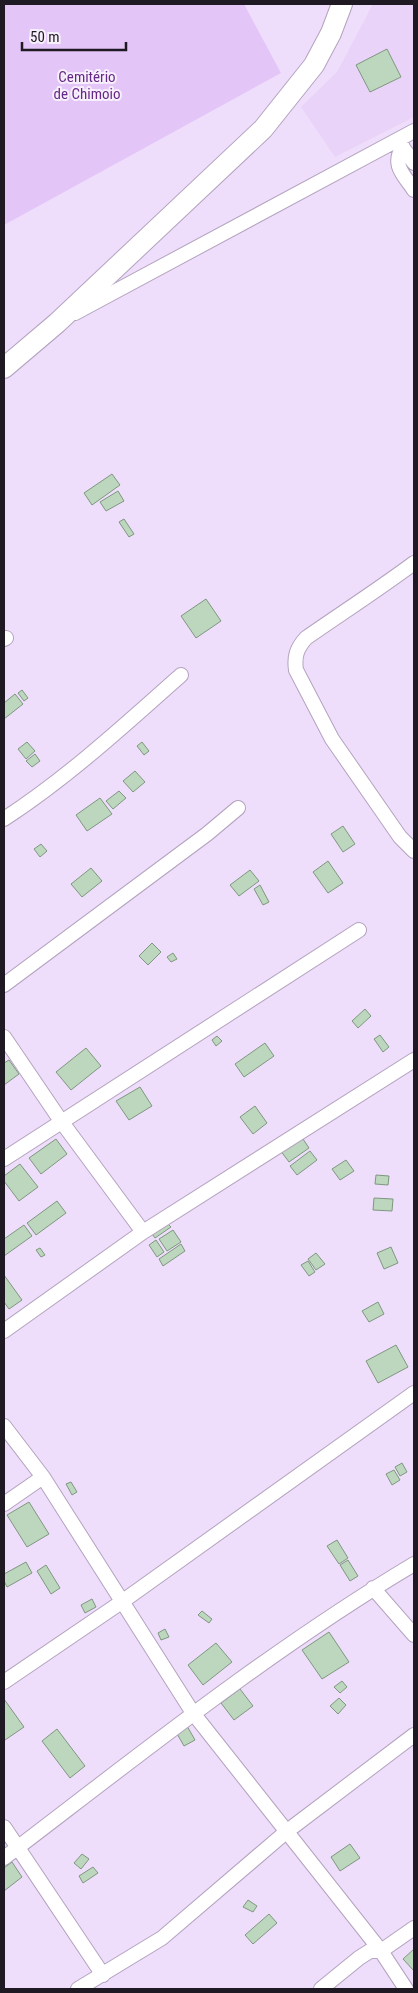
<svg xmlns="http://www.w3.org/2000/svg" width="418" height="1993" font-family="'Roboto Condensed',sans-serif">
<rect width="100%" height="100%" fill="#efdefb"/>
<path fill="#e9d3f8" d="M 373,4 L 414,4 L 414,117 L 335,157 L 301,107 L 337,72 Z"/>
<path fill="#e3c5f7" d="M 4,4 L 244,4 L 281,73 L 4,225 Z"/>
<path fill="#bdd7be" stroke="#7e9780" d="M 387,49 L 401,77 L 370,92 L 356,65 Z
M 112,474 L 120,485 L 92,505 L 84,493 Z
M 118,491 L 124,501 L 106,511 L 100,502 Z
M 124,519 L 134,534 L 129,537 L 119,522 Z
M 206,599 L 221,621 L 196,638 L 181,616 Z
M 22,690 L 28,698 L 24,701 L 18,693 Z
M 15,694 L 23,704 L 4,719 L 4,703 Z
M 27,742 L 35,751 L 26,759 L 18,749 Z
M 142,742 L 149,751 L 144,755 L 137,746 Z
M 35,754 L 40,761 L 32,767 L 26,761 Z
M 135,771 L 145,782 L 133,792 L 123,781 Z
M 119,791 L 126,798 L 113,809 L 106,801 Z
M 100,798 L 112,814 L 87,831 L 76,815 Z
M 343,826 L 355,844 L 343,852 L 331,834 Z
M 41,844 L 47,851 L 40,857 L 34,849 Z
M 328,861 L 343,883 L 328,893 L 313,872 Z
M 91,868 L 102,881 L 82,897 L 71,884 Z
M 250,870 L 259,881 L 239,896 L 230,885 Z
M 260,885 L 269,902 L 263,905 L 254,889 Z
M 152,943 L 161,952 L 148,965 L 139,956 Z
M 173,953 L 177,959 L 171,962 L 167,957 Z
M 365,1009 L 371,1016 L 358,1028 L 352,1021 Z
M 380,1035 L 389,1047 L 383,1052 L 374,1039 Z
M 217,1036 L 222,1041 L 216,1046 L 212,1040 Z
M 265,1043 L 274,1056 L 244,1077 L 235,1064 Z
M 86,1048 L 101,1066 L 71,1090 L 56,1072 Z
M 9,1060 L 19,1074 L 4,1085 L 4,1063 Z
M 140,1087 L 152,1106 L 129,1120 L 116,1101 Z
M 255,1106 L 267,1123 L 253,1134 L 240,1117 Z
M 301,1136 L 309,1148 L 289,1162 L 280,1150 Z
M 56,1139 L 67,1154 L 41,1174 L 29,1158 Z
M 310,1151 L 317,1160 L 297,1175 L 290,1166 Z
M 346,1160 L 354,1171 L 340,1180 L 332,1169 Z
M 20,1164 L 38,1187 L 19,1201 L 4,1181 L 4,1176 Z
M 376,1175 L 389,1176 L 388,1185 L 375,1184 Z
M 374,1198 L 393,1199 L 392,1211 L 373,1210 Z
M 57,1201 L 66,1213 L 36,1235 L 27,1223 Z
M 168,1224 L 171,1227 L 155,1238 L 152,1234 Z
M 24,1225 L 32,1236 L 4,1256 L 4,1239 Z
M 173,1230 L 181,1242 L 167,1251 L 159,1239 Z
M 156,1240 L 164,1252 L 157,1257 L 149,1245 Z
M 181,1244 L 185,1251 L 163,1266 L 159,1259 Z
M 391,1247 L 398,1263 L 384,1269 L 377,1253 Z
M 40,1248 L 45,1255 L 41,1257 L 36,1250 Z
M 316,1253 L 325,1264 L 316,1270 L 308,1259 Z
M 308,1261 L 315,1272 L 309,1276 L 301,1265 Z
M 4,1275 L 22,1300 L 9,1309 L 4,1302 Z
M 378,1302 L 384,1314 L 369,1322 L 362,1311 Z
M 396,1345 L 408,1367 L 378,1383 L 366,1361 Z
M 402,1463 L 407,1472 L 400,1476 L 395,1467 Z
M 394,1470 L 400,1480 L 392,1485 L 386,1474 Z
M 71,1482 L 77,1492 L 72,1495 L 66,1484 Z
M 29,1502 L 49,1534 L 27,1547 L 7,1515 Z
M 337,1540 L 348,1558 L 339,1564 L 327,1546 Z
M 348,1560 L 358,1576 L 350,1581 L 340,1565 Z
M 26,1562 L 32,1573 L 7,1587 L 4,1581 L 4,1574 Z
M 46,1565 L 60,1588 L 51,1594 L 37,1571 Z
M 92,1599 L 96,1607 L 85,1613 L 81,1605 Z
M 202,1611 L 212,1619 L 209,1623 L 198,1615 Z
M 165,1629 L 169,1637 L 161,1640 L 158,1633 Z
M 329,1632 L 349,1662 L 322,1679 L 302,1650 Z
M 216,1643 L 232,1662 L 203,1685 L 188,1665 Z
M 342,1681 L 347,1687 L 340,1693 L 334,1687 Z
M 240,1689 L 253,1706 L 234,1720 L 221,1703 Z
M 339,1698 L 346,1705 L 338,1714 L 330,1706 Z
M 4,1699 L 24,1727 L 5,1740 L 4,1738 Z
M 187,1726 L 195,1740 L 184,1746 L 176,1732 Z
M 57,1729 L 85,1766 L 70,1778 L 42,1741 Z
M 350,1844 L 360,1858 L 340,1871 L 331,1857 Z
M 82,1854 L 89,1859 L 81,1869 L 74,1863 Z
M 12,1862 L 22,1877 L 4,1891 L 4,1868 Z
M 93,1867 L 98,1873 L 83,1883 L 79,1876 Z
M 248,1900 L 257,1906 L 253,1912 L 243,1907 Z
M 269,1914 L 277,1923 L 253,1944 L 245,1935 Z
M 414,1949 L 414,1971 L 403,1959 Z"/>
<g fill="none" stroke-linecap="round" stroke-linejoin="round">
<defs>
<path id="street" d="M 398,141 L 414,163
M 403,147 C 391,165 404,175 414,190
M 75,313 L 414,131
M 414,563 C 379,589 342,613 306,638 C 297,648 294,656 296,670 L 332,739 L 400,837 L 414,851
M 4,639 L 6,638
M 4,819 C 67,778 125,725 181,675
M 4,985 L 207,834 L 238,808
M 4,1037 L 61,1121 L 143,1232
M 4,1159 L 359,930
M 4,1331 L 143,1232 L 414,1060
M 4,1426 L 43,1477 L 193,1713 L 381,1951 L 406,1989
M 4,1504 L 43,1477
M 373,1588 L 414,1635
M 4,1682 L 123,1601 L 414,1393
M 4,1827 L 103,1975
M 4,1858 C 138,1756 270,1650 414,1564
M 78,1989 L 162,1938 L 286,1832 L 414,1735
M 321,1989 L 359,1958 L 370,1951 L 381,1951 L 414,1928"/>
<path id="secondary" d="M 4,368 L 57,323 L 263,129 L 314,65 L 331,33 L 342,4"/>
</defs>
<use href="#street" stroke="#b3a3bf" stroke-width="16"/>
<use href="#secondary" stroke="#b3a3bf" stroke-width="22"/>
<use href="#street" stroke="#fff" stroke-width="14"/>
<use href="#secondary" stroke="#fff" stroke-width="20"/>
</g>
<g text-anchor="middle" stroke-width="4" stroke-linejoin="round" paint-order="stroke">
<g font-size="15" fill="#662887" stroke="#f7f0fc">
<text x="87" y="82">Cemitério<tspan x="87" dy="17">de Chimoio</tspan></text>
</g>
</g>
<rect width="418" height="1993" fill="none" stroke="#1f1923" stroke-width="10"/>
<path d="M22 42v8h104v-8" fill="none" stroke="#1f1923" stroke-width="2.5"/>
<text x="30" y="42" font-size="15" fill="#1f1923" stroke="#f7f0fc" stroke-width="4" paint-order="stroke">50 m</text>
</svg>
